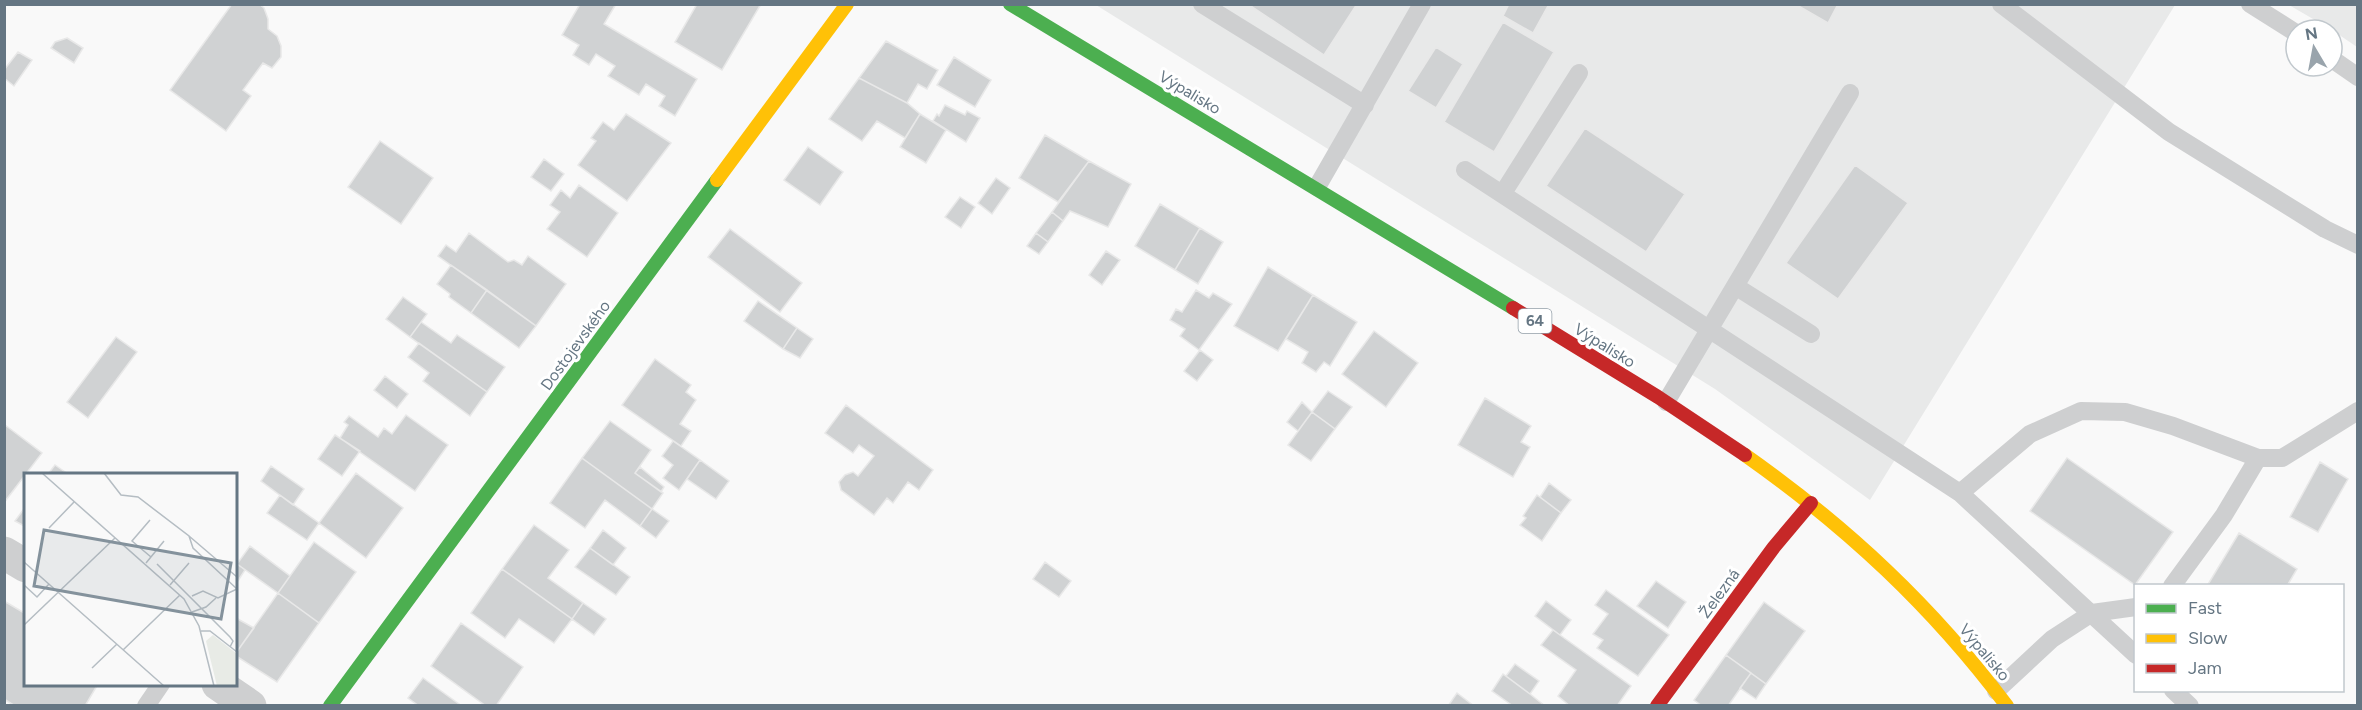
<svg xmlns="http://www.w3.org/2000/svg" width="2362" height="710" font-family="Figtree,sans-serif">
<rect width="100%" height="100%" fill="#f9f9f9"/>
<path fill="#e8e9e9" d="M 1096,5 L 2175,5 L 1870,500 L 1715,389 Z
M 2289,5 L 2357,5 L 2357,47 L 2332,30 Z"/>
<path fill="#d0d2d3" stroke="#e8e8e8" stroke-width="1.5" d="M 232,4 L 259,4 L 264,8 L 268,19 L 268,29 L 277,36 L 281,46 L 281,57 L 272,68 L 263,63 L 243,90 L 251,96 L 226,131 L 170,90 Z
M 580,4 L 616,4 L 604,24 L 697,79 L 675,116 L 659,106 L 665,96 L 646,84 L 639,95 L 608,76 L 615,66 L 596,54 L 589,65 L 573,55 L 579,45 L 562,35 Z
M 697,4 L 761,4 L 722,70 L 675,42 Z
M 1248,4 L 1357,4 L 1324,55 Z
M 1509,4 L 1549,4 L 1533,33 L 1503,16 Z
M 1795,4 L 1838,4 L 1828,23 Z
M 1503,22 L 1554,52 L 1494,152 L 1444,122 Z
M 67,38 L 83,48 L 74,63 L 51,48 L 55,42 Z
M 886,41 L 938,70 L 927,89 L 918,84 L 907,103 L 859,78 Z
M 1436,47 L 1463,64 L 1436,108 L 1408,91 Z
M 18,52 L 32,60 L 14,86 L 4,78 L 4,70 Z
M 954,57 L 991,80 L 975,107 L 937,85 Z
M 859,78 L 907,103 L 920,114 L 905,138 L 877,121 L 862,141 L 829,119 Z
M 945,105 L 965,115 L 967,111 L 980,118 L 966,142 L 933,121 L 937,114 L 939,116 Z
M 626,114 L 671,143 L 627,201 L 578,165 L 596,141 L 591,138 L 603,122 L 614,130 Z
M 920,114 L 946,130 L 926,163 L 900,147 Z
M 1585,128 L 1685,194 L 1646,252 L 1546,186 Z
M 1045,135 L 1089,161 L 1058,202 L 1019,178 Z
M 380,141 L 433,178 L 401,224 L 348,187 Z
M 808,147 L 843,172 L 820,205 L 784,180 Z
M 544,159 L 564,174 L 551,191 L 531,177 Z
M 1089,161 L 1131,184 L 1108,227 L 1070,211 L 1063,221 L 1052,212 Z
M 1855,165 L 1908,203 L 1838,299 L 1786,263 Z
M 996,178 L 1010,188 L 992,214 L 978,203 Z
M 579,185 L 618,213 L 587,257 L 547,229 L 560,212 L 550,205 L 561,190 L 570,198 Z
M 960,197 L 975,207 L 961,228 L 945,217 Z
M 1160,204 L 1200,228 L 1175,270 L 1135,246 Z
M 1052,212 L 1063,221 L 1048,242 L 1036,233 Z
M 1200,228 L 1223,242 L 1198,284 L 1175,270 Z
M 730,229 L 802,283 L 780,312 L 708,257 Z
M 469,233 L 508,262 L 514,260 L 522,265 L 528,256 L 566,284 L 536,326 L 438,256 L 446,245 L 456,252 Z
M 1036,233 L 1048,242 L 1039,254 L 1027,246 Z
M 1106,251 L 1120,260 L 1102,285 L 1089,275 Z
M 451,265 L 487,290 L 471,313 L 449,297 L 450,294 L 437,284 Z
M 1268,267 L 1313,295 L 1278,351 L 1234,326 Z
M 487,290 L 536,326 L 519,348 L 471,313 Z
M 1196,290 L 1209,298 L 1213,293 L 1232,304 L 1199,350 L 1180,336 L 1185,329 L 1170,320 L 1176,309 L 1182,312 Z
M 1313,295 L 1357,322 L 1330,366 L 1324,362 L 1316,372 L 1302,363 L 1308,352 L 1286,339 Z
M 403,297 L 427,314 L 410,337 L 386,319 Z
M 758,301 L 797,328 L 783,349 L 744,321 Z
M 421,322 L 451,343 L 457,335 L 505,367 L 487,392 L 410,337 Z
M 797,328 L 813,339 L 800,358 L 783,349 Z
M 1374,331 L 1418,363 L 1386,407 L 1342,374 Z
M 116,337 L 137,352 L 88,418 L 67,402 Z
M 419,343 L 487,392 L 470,416 L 423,381 L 429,373 L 408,357 Z
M 1200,350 L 1213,360 L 1197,381 L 1184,371 Z
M 655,359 L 691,385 L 686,392 L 696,400 L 680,424 L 691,431 L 681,446 L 622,405 Z
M 385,376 L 408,394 L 397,408 L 374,390 Z
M 1328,391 L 1352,407 L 1335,429 L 1312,412 Z
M 1485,398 L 1531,426 L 1521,442 L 1530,447 L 1513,477 L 1458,445 Z
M 1302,402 L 1312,412 L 1298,431 L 1287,422 Z
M 846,405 L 933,470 L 919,490 L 908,482 L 893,503 L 887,498 L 874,515 L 841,490 L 839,482 L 845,475 L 853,472 L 858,476 L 874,456 L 859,445 L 853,453 L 825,433 Z
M 1312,412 L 1335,429 L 1311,461 L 1288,445 Z
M 406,415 L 448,445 L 415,491 L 340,438 L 348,425 L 344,422 L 349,416 L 378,437 L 384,428 L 392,434 Z
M 610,421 L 651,450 L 635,473 L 663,493 L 652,509 L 582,458 Z
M 5,425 L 42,453 L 6,500 L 4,498 Z
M 335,435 L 360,451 L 342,476 L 318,459 Z
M 673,441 L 700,460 L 679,490 L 663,478 L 673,465 L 662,456 Z
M 582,458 L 652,509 L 640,526 L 605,500 L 585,528 L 550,503 Z
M 2067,458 L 2173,532 L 2135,585 L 2030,511 Z
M 700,460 L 729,481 L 716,499 L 687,479 Z
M 2320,462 L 2348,479 L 2318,532 L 2290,517 Z
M 55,465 L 68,474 L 48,474 Z
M 271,466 L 304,489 L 293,505 L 261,481 Z
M 640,467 L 664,487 L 661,492 L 635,473 Z
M 356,473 L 403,508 L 366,558 L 319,523 Z
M 1549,483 L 1571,500 L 1561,513 L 1540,497 Z
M 280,495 L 319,523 L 307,540 L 267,513 Z
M 1537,495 L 1561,513 L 1542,541 L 1520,525 L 1526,518 L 1523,516 Z
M 26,506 L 26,527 L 15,521 Z
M 652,509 L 669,521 L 656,538 L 640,526 Z
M 534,525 L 569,550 L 548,578 L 583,603 L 572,619 L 502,569 Z
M 603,530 L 626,548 L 613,565 L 590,548 Z
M 2239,533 L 2297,569 L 2287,586 L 2207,586 Z
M 314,542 L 356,572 L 319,623 L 278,593 Z
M 250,546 L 290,576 L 278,593 L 237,564 Z
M 590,548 L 630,577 L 616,595 L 575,567 Z
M 1045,562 L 1071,581 L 1059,597 L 1033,579 Z
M 236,563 L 245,570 L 236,584 Z
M 502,569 L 572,619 L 554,643 L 519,619 L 505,638 L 471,613 Z
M 1656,581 L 1686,602 L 1668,628 L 1637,606 Z
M 1606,590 L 1669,635 L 1638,676 L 1597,648 L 1603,640 L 1593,634 L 1608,614 L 1595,605 Z
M 278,593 L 319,623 L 277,682 L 236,656 L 236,653 Z
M 4,601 L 26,614 L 26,684 L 98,684 L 85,706 L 15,706 L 4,699 Z
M 1546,601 L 1571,620 L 1560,635 L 1535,616 Z
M 1764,602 L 1805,631 L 1766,684 L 1726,655 Z
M 583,603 L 606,619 L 594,635 L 572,619 Z
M 236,618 L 254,628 L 236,653 Z
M 461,623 L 523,667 L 496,706 L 486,706 L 431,666 Z
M 1553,630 L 1631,686 L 1617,706 L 1570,706 L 1558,696 L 1576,670 L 1541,645 Z
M 1726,655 L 1751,673 L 1728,706 L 1702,706 L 1694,700 Z
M 1515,664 L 1539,681 L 1530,694 L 1506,676 Z
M 1751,673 L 1766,684 L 1756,699 L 1740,688 Z
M 1503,674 L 1530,694 L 1545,706 L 1513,706 L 1492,691 Z
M 423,678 L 459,704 L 458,706 L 419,706 L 408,698 Z
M 1457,693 L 1474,706 L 1448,706 Z"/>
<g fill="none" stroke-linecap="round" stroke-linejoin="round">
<path stroke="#cecfd0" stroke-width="18" d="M 1202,4 L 1365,105
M 2001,4 L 2169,132 L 2325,229 L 2358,245
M 2250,4 L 2296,33
M 2332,59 L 2358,77
M 1465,170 L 1960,493 L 2136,655
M 1317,187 L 1422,4
M 1503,193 L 1579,73
M 1735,286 L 1811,334
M 1666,402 L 1850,93
M 1960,493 L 2030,434 L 2081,411 L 2125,412 L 2173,426 L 2258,458 L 2282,458 L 2358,411
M 2172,586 L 2224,515 L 2258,458
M 2173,690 L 2190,706
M 1996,691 L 2052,639 L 2092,613 L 2136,607
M 146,706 L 161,684"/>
<path stroke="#cecfd0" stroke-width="33" d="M 4,553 L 26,566
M 218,684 L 250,706"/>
<path stroke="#4caf50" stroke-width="14" d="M 1010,4 L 1513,308
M 330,706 L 717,180"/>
<path stroke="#ffc107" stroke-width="14" d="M 717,180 L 847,4
M 1745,455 C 1847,527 1932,606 2007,706"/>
<path stroke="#c62828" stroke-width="14" d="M 1513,308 L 1658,397 L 1745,455
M 1657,706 L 1774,547 L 1811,503"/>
</g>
<g text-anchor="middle" stroke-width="6" stroke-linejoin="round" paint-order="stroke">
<rect fill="#fff" stroke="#939fa8" stroke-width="1.5" x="1518.5" y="309" width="33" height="24" rx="4.5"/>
<g font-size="15" font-weight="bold" fill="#657683">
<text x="1535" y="326">64</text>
</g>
<g font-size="16" fill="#657683" stroke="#fff">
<text transform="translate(1190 92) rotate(31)" y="6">Výpalisko</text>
<text transform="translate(575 345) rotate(-54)" y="6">Dostojevského</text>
<text transform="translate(1605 345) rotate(32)" y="6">Výpalisko</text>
<text transform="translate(1719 593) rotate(-54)" y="6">Železná</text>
<text transform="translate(1985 652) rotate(50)" y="6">Výpalisko</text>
</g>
</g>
<g transform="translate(24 473)">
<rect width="213" height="213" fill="#f9f9f9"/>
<path d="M 189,162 L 213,181 L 213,213 L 193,213 L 182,168 Z" fill="#e8ebe6"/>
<path fill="none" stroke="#b5bdc3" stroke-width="1.5" d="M 18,0 L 160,126 L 175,153 L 190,213M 80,0 L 97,22 L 114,24 L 165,63 L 169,75 L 213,116 L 194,125 L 179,118 L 168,123M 126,47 L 108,68 L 127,84M 25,55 L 50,29M 165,63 L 213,104M 0,89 L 140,213M 122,90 L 140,68M 133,91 L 206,164 L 209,168 L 206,174M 0,112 L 13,124 L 25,111M 146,112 L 165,90M 168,139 L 182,134 L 192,125M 0,152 L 91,65M 177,158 L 186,158 L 213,179M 99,177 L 156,122M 68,195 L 93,171"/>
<path fill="#84929c" fill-opacity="0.15" stroke="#84929c" stroke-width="3" d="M 20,57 L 207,90 L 197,146 L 10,113 Z"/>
<rect width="213" height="213" fill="none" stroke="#657683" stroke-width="3"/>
</g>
<rect width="2362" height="710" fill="none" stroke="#657683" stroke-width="12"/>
<rect x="2134" y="584" width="210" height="108" fill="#ffffff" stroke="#c1c8cd" stroke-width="1.5"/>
<rect x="2146" y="604" width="30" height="9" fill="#4caf50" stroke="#c1c8cd" stroke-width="1.5"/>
<text x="2188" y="614" font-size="18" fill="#657683">Fast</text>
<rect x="2146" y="634" width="30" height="9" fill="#ffc107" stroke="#c1c8cd" stroke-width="1.5"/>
<text x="2188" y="644" font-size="18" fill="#657683">Slow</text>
<rect x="2146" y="664" width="30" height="9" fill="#c62828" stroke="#c1c8cd" stroke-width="1.5"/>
<text x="2188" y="674" font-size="18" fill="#657683">Jam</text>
<g transform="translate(2314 48) rotate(350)"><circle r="28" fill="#ffffff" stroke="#c1c8cd" stroke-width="1.5"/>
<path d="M0-4.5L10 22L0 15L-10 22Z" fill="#99a4ac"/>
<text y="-9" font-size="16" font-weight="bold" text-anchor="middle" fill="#657683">N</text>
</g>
</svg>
